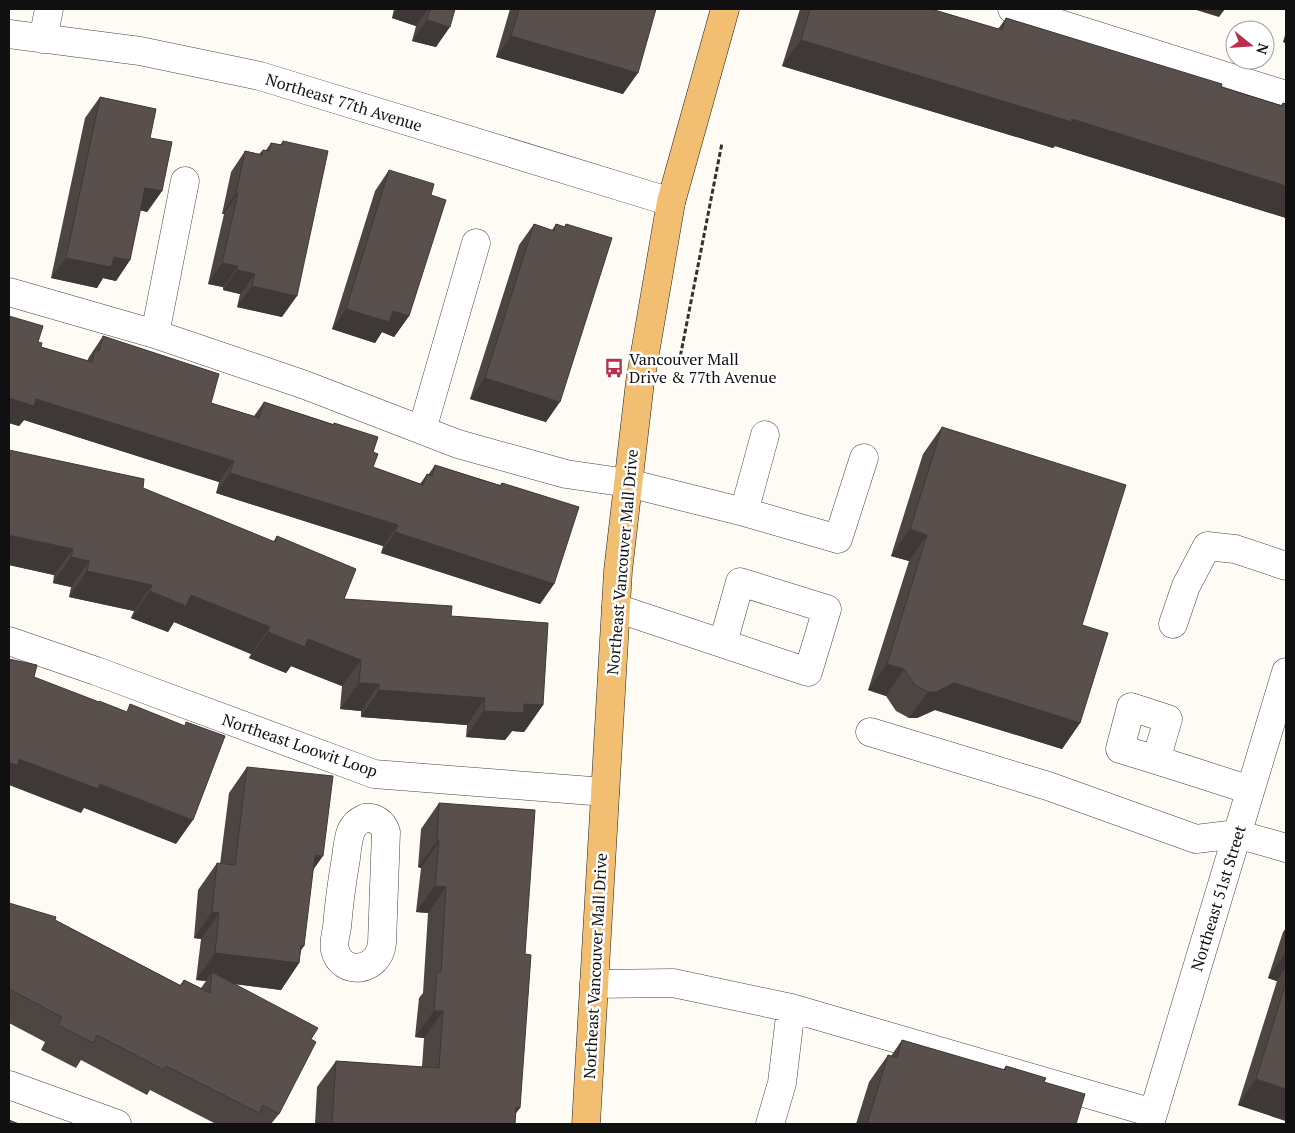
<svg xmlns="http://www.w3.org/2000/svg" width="1295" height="1133" font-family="'PT Serif',serif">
<rect width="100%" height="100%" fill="#fefbf5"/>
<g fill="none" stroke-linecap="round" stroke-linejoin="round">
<defs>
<path id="minor" d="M 1012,9 L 1286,95
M 9,34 L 140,51 L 260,76 L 671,202
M 43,39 L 49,9
M 9,292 L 155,334 L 305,385 L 458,444 L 566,474 L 628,483 L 744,512 L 838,539 L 864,458
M 155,334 L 185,181
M 422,430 L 476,243
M 744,512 L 765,435
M 616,608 L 808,672 L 827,609 L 740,582 L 723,643
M 1173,624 L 1186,586 L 1207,546 L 1235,549 L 1286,566
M 9,641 L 96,671 L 374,774 L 605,792
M 870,732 L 1048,786 L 1196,839 L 1237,834 L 1286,848
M 1156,760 L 1168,719 L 1131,707 L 1120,749 C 1164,762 1207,776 1250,790
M 365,818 C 375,817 383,822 386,832 L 382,943 C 379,973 341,976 335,950 C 333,943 336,934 337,927 C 339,903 342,881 346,858 C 347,849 348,839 351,831 C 354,824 358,821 365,818 Z
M 594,984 L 673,983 L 791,1008 L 782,1083 L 770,1124
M 791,1008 L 1153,1113
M 9,1085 L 117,1124
M 1150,1124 L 1286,672"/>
<path id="major" d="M 586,1124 L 618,571 L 640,382 L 671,202 L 725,9"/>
</defs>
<use href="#minor" stroke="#434343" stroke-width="29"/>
<use href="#major" stroke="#212121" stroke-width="29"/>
<path stroke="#323232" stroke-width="3" stroke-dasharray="5 2.5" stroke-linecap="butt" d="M 679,363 L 722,143"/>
<use href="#minor" stroke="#fff" stroke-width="28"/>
<use href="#major" stroke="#f1be72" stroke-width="28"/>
</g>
<path fill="#4d4542" d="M 394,9 L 455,9 L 436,47 L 412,41 L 416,26 L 392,18 Z
M 510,9 L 656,9 L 623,94 L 496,57 Z
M 800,9 L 931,9 L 998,29 L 1006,18 L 1281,105 L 1283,103 L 1286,218 L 1055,146 L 1053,148 L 782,66 Z
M 1286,32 L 1286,43 L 1283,42 Z
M 100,97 L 150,138 L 162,191 L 147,212 L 140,210 L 130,260 L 116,281 L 103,278 L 97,288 L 51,278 L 85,118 Z
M 283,141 L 282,317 L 237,307 L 240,294 L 223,290 L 223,287 L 208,284 L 224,214 L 222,214 L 231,172 L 245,151 L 259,154 L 263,150 L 266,150 L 271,143 L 280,145 Z
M 389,170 L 431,195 L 409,316 L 394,337 L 382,332 L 375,343 L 332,329 L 375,191 Z
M 534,224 L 552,230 L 556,224 L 564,227 L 566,224 L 546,422 L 470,399 L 519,245 Z
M 9,316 L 38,342 L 41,347 L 87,361 L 89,357 L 103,336 L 211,403 L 254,416 L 264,402 L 333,424 L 334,423 L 373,452 L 373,467 L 420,484 L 427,474 L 428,475 L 435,465 L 500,485 L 502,483 L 554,584 L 540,604 L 381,553 L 383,546 L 216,493 L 219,482 L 24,420 L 19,426 L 9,423 Z
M 942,427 L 1082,625 L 1080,723 L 1062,749 L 935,710 L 917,718 L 909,718 L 896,711 L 886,696 L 868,690 L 909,561 L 891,556 L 923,454 Z
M 143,488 L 273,542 L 277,536 L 344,599 L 451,616 L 543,705 L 524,732 L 512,731 L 505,740 L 466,737 L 467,725 L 361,717 L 361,711 L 340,709 L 342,686 L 291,666 L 286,673 L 249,658 L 251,654 L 174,622 L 168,632 L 131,618 L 134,611 L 69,597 L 71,587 L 53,583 L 54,575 L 9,565 Z
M 247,767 L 313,870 L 299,963 L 281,990 L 234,984 L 311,1039 L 279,1114 L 271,1124 L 216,1124 L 150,1090 L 147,1095 L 81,1060 L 76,1068 L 41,1050 L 45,1042 L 9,1023 L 9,903 L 55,920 L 180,985 L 184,980 L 201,988 L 206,981 L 196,980 L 201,939 L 194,938 L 198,890 L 217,863 L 220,864 L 229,793 Z
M 439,803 L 525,954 L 515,1124 L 315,1124 L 317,1087 L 336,1061 L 422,1067 L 424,1038 L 415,1037 L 419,998 L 423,993 L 428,913 L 416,912 L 421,868 L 418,867 L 421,829 Z
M 1286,928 L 1286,1121 L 1238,1105 L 1277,981 L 1268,978 L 1283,932 Z
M 902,1040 L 1003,1070 L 1006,1066 L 1044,1082 L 1076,1124 L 856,1124 L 869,1082 L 888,1055 L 891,1056 Z"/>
<path fill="#3e3836" d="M 398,9 L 428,9 L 416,26 L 392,18 Z
M 1193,9 L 1225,9 L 1219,17 Z
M 427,20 L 450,27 L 436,47 L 412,41 Z
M 511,36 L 638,73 L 623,94 L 496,57 Z
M 1286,38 L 1286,43 L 1283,42 Z
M 801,40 L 1072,119 L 1286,186 L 1286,218 L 1055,146 L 1053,148 L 782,66 Z
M 145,188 L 162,191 L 147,212 L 131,208 Z
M 236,193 L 238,193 L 224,214 L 222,214 Z
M 114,257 L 130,260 L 116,281 L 103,278 L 97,288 L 51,278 L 66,258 Z
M 222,263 L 238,266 L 223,287 L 208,284 Z
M 237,270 L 255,274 L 240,294 L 223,290 Z
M 252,286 L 297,296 L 282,317 L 237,307 Z
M 346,309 L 393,311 L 409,316 L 394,337 L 382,332 L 375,343 L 332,329 Z
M 485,378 L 560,402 L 546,422 L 470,399 Z
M 9,398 L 36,399 L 234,461 L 219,482 L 24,420 L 19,426 L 9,423 Z
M 230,473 L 398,525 L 383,546 L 216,493 Z
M 910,529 L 927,535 L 909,561 L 891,556 Z
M 395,532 L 554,584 L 540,604 L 381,553 Z
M 9,535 L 73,549 L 54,575 L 9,565 Z
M 71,557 L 89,561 L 71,587 L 53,583 Z
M 87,571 L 152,585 L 134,611 L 69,597 Z
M 150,591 L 191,595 L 270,627 L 251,654 L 174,622 L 168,632 L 131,618 Z
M 268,632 L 308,639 L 361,660 L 342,686 L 291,666 L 286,673 L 249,658 Z
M 887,664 L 904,669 L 886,696 L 868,690 Z
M 359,683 L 379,684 L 361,711 L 340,709 Z
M 954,683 L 1080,723 L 1062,749 L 935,710 L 917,718 L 909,718 L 928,692 Z
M 379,690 L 485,698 L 467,725 L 361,717 Z
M 524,704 L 543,705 L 524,732 L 512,731 L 505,740 L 466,737 L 484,711 Z
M 19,759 L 100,784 L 193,820 L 176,844 L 84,808 L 81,813 L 9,785 L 9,763 Z
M 437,841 L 439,841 L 421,868 L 418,867 Z
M 315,855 L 323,856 L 304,883 Z
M 435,886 L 446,887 L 428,913 L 416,912 Z
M 212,912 L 219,913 L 201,939 L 194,938 Z
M 301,945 L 304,946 L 293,962 L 299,963 L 281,990 L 211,981 L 212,972 L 206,981 L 196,980 L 215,953 Z
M 1286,952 L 1286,967 L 1277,981 L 1268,978 Z
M 434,1011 L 443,1011 L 424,1038 L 415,1037 Z
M 1256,1079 L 1286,1089 L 1286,1121 L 1238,1105 Z
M 516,1107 L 520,1108 L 508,1124 Z"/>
<path fill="#59504d" stroke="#3e3836" d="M 430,9 L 455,9 L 450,27 L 427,20 Z
M 519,9 L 656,9 L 638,73 L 511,36 Z
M 810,9 L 931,9 L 1002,30 L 1006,18 L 1222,84 L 1221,87 L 1282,106 L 1283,103 L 1286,104 L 1286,186 L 1072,119 L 1072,122 L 801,40 Z
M 100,97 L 156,109 L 150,138 L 172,142 L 162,191 L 145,188 L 130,260 L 114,257 L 111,267 L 66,258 Z
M 283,141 L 328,151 L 297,296 L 252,286 L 255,274 L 237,270 L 238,266 L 222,263 L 238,193 L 236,193 L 245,151 L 262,155 L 263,150 L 269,151 L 271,143 L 282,145 Z
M 389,170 L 434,184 L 431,195 L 446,200 L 409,316 L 393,311 L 389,322 L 346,309 Z
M 534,224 L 554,231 L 556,224 L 565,227 L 566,224 L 612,238 L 560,402 L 485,378 Z
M 9,316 L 43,326 L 38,342 L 42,343 L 41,347 L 92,362 L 95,350 L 99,351 L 103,336 L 219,374 L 211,403 L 259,418 L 264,402 L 334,425 L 334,423 L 378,437 L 373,452 L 378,454 L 373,467 L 423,485 L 427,474 L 432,476 L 435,465 L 501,486 L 502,483 L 579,507 L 554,584 L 395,532 L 398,525 L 230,473 L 234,461 L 36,399 L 34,406 L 9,398 Z
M 942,427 L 1126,485 L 1082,625 L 1108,633 L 1080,723 L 954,683 L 936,692 L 928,692 L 915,685 L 904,669 L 887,664 L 927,535 L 910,529 Z
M 9,450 L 144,479 L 143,488 L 275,542 L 277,536 L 356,569 L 344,599 L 452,606 L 451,616 L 548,623 L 543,705 L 524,704 L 524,713 L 484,711 L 485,698 L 379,690 L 379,684 L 359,683 L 361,660 L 308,639 L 305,647 L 268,632 L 270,627 L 191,595 L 186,606 L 150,591 L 152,585 L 87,571 L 89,561 L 71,557 L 73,549 L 9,535 Z
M 9,659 L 37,665 L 34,677 L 99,702 L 99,701 L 127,712 L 130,704 L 185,726 L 186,722 L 225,736 L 193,820 L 100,784 L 98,789 L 19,759 L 18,765 L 9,763 Z
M 247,767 L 333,776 L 323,856 L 315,855 L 304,946 L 301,945 L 299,963 L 215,953 L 219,913 L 212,912 L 217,863 L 235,865 Z
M 439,803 L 535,810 L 525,954 L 531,955 L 520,1108 L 516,1107 L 515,1124 L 332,1124 L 336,1061 L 439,1068 L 443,1011 L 434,1011 L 437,972 L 441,972 L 446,887 L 435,886 L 439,841 L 437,841 Z
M 9,903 L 56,917 L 55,920 L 181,986 L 184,980 L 210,993 L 212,972 L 318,1028 L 311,1039 L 316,1042 L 279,1114 L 263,1105 L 259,1113 L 166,1066 L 164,1070 L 97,1035 L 93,1043 L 58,1025 L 62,1017 L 9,989 Z
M 1286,982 L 1286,1089 L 1256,1079 Z
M 902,1040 L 1005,1070 L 1006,1066 L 1046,1078 L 1044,1082 L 1085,1094 L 1076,1124 L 867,1124 L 888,1055 L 897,1058 Z
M 9,1120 L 19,1124 L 9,1124 Z"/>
<defs>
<symbol id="bus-bare" viewBox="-9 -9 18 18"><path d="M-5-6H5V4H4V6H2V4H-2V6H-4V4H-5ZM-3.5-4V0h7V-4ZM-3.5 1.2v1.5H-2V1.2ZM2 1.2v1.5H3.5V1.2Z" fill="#ba2f4c" stroke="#fff" stroke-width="2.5" paint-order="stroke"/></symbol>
</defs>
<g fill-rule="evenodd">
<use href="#bus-bare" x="600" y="354" width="28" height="28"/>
</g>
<g text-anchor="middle" stroke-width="5" stroke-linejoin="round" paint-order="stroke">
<g font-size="16" fill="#101010" stroke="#fff">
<text transform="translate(344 102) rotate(17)" y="6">Northeast 77th Avenue</text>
<text transform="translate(622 562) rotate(-85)" y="6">Northeast Vancouver Mall Drive</text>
<text transform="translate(300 745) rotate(19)" y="6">Northeast Loowit Loop</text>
<text transform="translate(1218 898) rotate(-73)" y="6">Northeast 51st Street</text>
<text transform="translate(595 966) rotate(-87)" y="6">Northeast Vancouver Mall Drive</text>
</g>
<g font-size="16" fill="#101010" stroke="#fff" text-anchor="start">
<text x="629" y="365">Vancouver Mall<tspan x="629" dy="18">Drive &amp; 77th Avenue</tspan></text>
</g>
</g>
<rect width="1295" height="1133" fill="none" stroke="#101010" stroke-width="20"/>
<g transform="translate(1250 45) rotate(107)"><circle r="24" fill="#ffffff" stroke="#9f9f9f"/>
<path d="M0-4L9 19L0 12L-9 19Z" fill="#ba2f4c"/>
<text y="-8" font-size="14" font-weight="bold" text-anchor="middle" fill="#101010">N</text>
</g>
</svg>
